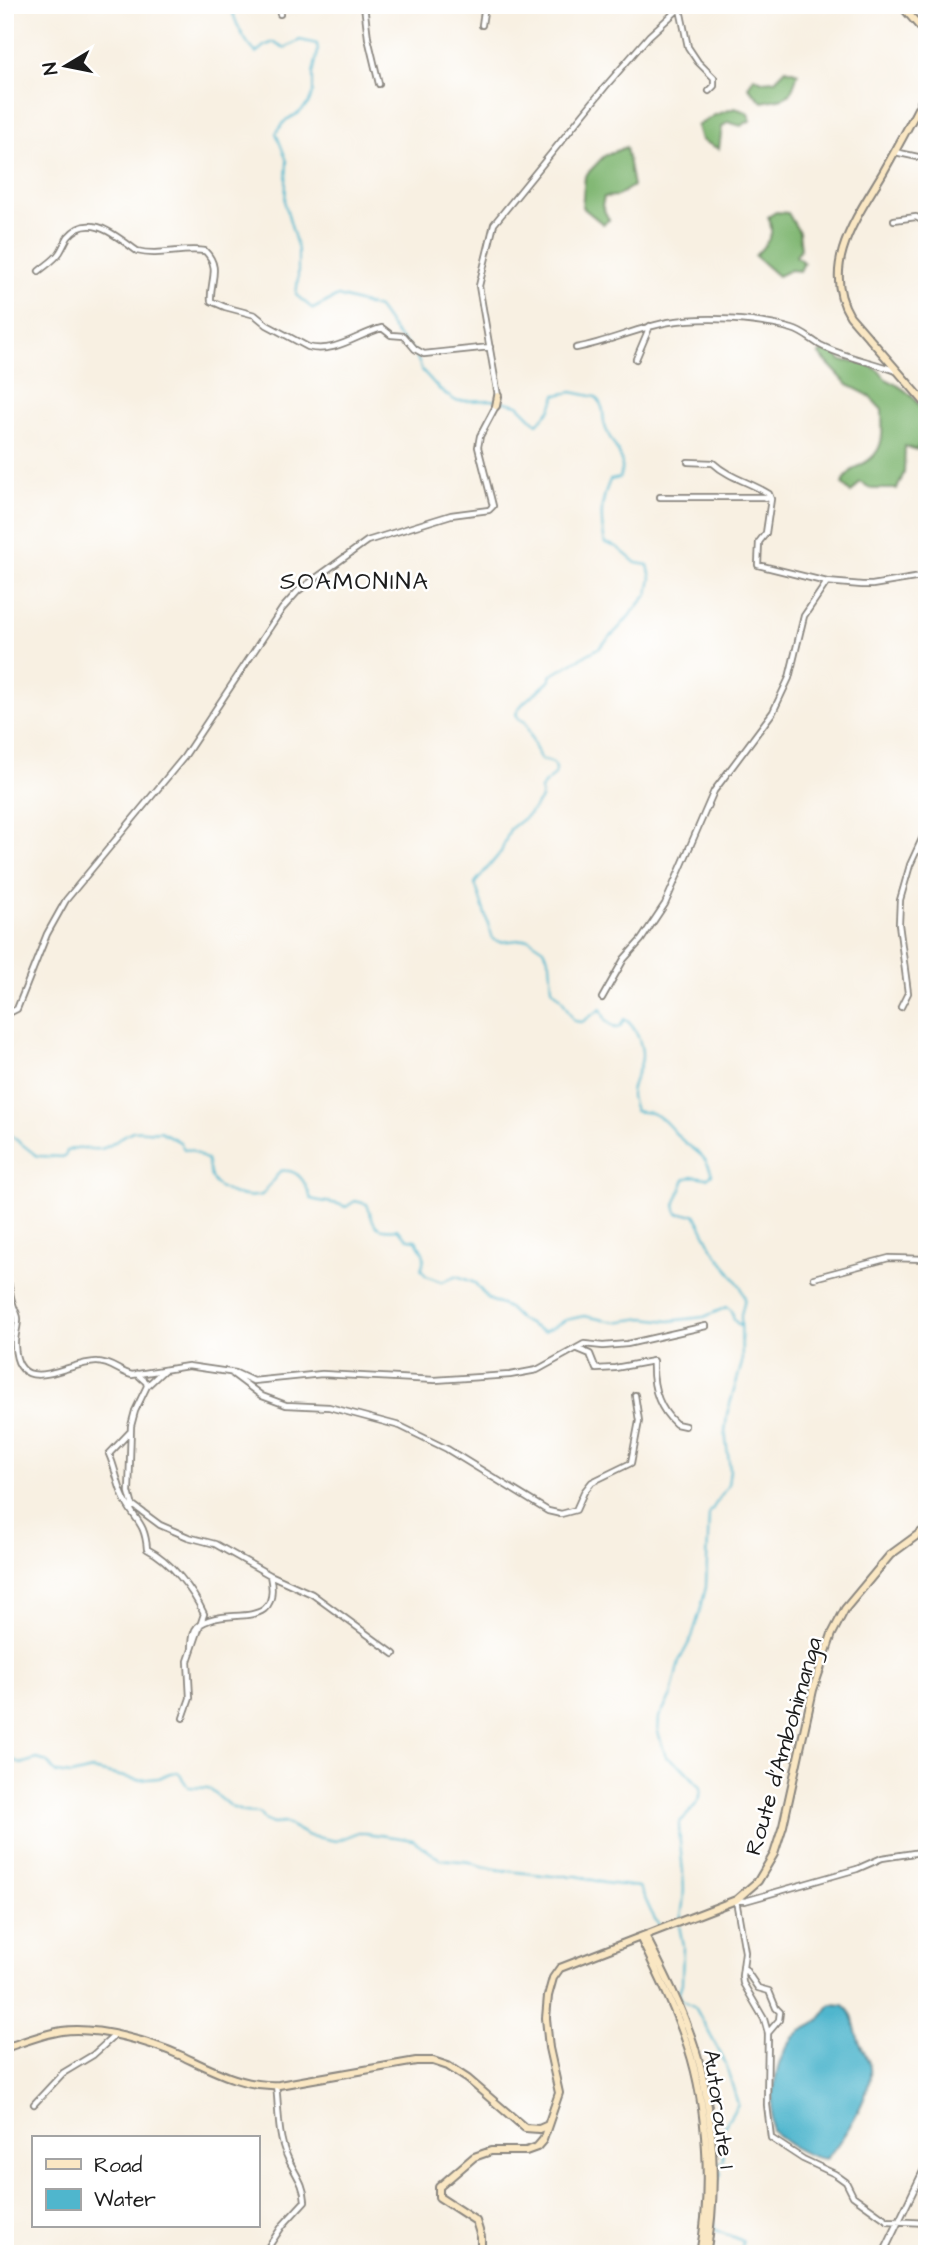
<svg xmlns="http://www.w3.org/2000/svg" width="932" height="2259" font-family="'Architects Daughter',sans-serif">
<rect width="100%" height="100%" fill="#fff"/>
<filter id="ink" filterUnits="userSpaceOnUse"><feTurbulence type="fractalNoise" baseFrequency=".0143" numOctaves="2"/><feDisplacementMap in="SourceGraphic" scale="14" xChannelSelector="R" yChannelSelector="G"/><feConvolveMatrix kernelMatrix="1 2 1 2 8 2 1 2 1" color-interpolation-filters="sRGB"/></filter>
<filter id="wash" filterUnits="userSpaceOnUse"><feTurbulence type="fractalNoise" baseFrequency=".00686" numOctaves="4" result="noise"/><feDisplacementMap in="SourceGraphic" scale="28" xChannelSelector="R" yChannelSelector="G"/><feGaussianBlur stdDeviation="1.57" result="paint"/><feColorMatrix in="noise" values="0 0 0 0 0 0 0 0 0 0 0 0 0 0 0 0 0 1.4 0 .05"/><feComposite in="paint" operator="in"/></filter>
<g filter="url(#wash)">
<rect width="100%" height="100%" fill="#f8f0e2"/>
<path fill="#82b874" stroke="#4f6a48" stroke-width="2" d="M 786,69 L 798,73 C 789,102 789,96 762,102 L 748,87 L 754,77 L 762,81 L 775,80 Z
M 735,108 L 747,112 L 751,120 L 741,126 L 728,122 L 722,127 L 719,149 L 701,140 L 697,126 L 715,115 Z
M 626,147 L 633,186 L 617,196 L 604,197 L 602,206 L 609,220 L 603,224 L 582,207 L 585,176 L 604,156 Z
M 776,212 L 788,213 L 799,232 L 801,248 L 796,256 L 804,263 L 800,271 L 790,270 L 778,276 L 755,256 C 768,241 776,237 768,217 Z
M 824,350 L 835,352 L 842,361 C 854,361 869,363 879,371 C 882,374 883,377 886,379 C 920,396 932,413 917,450 L 905,446 L 904,473 L 897,489 L 872,489 L 860,482 L 851,493 L 842,484 C 853,462 864,468 875,454 C 885,443 882,424 882,410 L 868,395 L 848,385 L 819,354 Z"/>
<path fill="#4fb6cd" stroke="#366974" stroke-width="2" d="M 831,2004 L 843,2005 C 857,2017 852,2022 858,2038 C 861,2047 869,2058 870,2068 C 873,2095 843,2139 826,2159 C 804,2157 789,2145 772,2131 C 770,2103 774,2059 794,2037 C 800,2029 810,2028 817,2022 C 822,2017 827,2010 831,2004 Z"/>
<g fill="none" stroke-linecap="round" stroke-linejoin="round">
<path stroke="#4fb6cd" stroke-width="2" d="M 237,5 L 232,11 C 237,26 245,42 256,53 L 264,46 L 274,42 L 285,48 L 300,40 L 317,44 L 318,51 L 313,74 L 313,92 L 309,103 L 299,113 L 286,120 L 276,133 L 287,161 L 285,204 L 298,250 L 298,280 L 296,295 L 313,309 L 338,296 L 378,308 L 398,336 L 415,353 L 422,370 L 440,390 L 456,401 L 495,400
M 501,401 L 518,405 L 537,424 L 551,409 L 556,395 L 572,392 L 596,397 C 608,413 600,415 606,429 C 613,448 627,455 620,478 L 610,480 C 600,503 600,519 605,543 L 617,547 L 636,563 L 648,565 L 651,578 L 648,594 L 618,629 L 600,647 L 550,676 L 550,680 C 539,693 523,698 516,714 L 519,719 L 525,722 L 540,759 L 553,763 L 556,768 L 555,775 L 544,784 L 541,790 L 541,799 L 529,814 L 510,829 L 501,852 L 475,883 L 493,939 L 500,942 L 529,939 L 544,949 L 550,962 L 552,989 L 561,998 L 574,1021 L 582,1022 L 601,1009 L 606,1021 L 615,1028 L 620,1027 L 624,1019 C 636,1025 645,1049 641,1063 C 638,1074 631,1083 631,1095 C 631,1100 634,1106 635,1111 C 640,1112 647,1112 651,1113 C 664,1117 671,1129 680,1138 C 694,1152 705,1152 712,1174 L 707,1178 L 693,1176 L 685,1179 L 675,1205 L 677,1214 L 695,1214 L 713,1249 L 741,1287 L 745,1298 L 741,1315 L 742,1363 L 727,1414 L 725,1432 L 730,1470 L 728,1485 L 709,1514 L 706,1587 L 700,1611 L 692,1637 L 679,1661 L 671,1696 L 659,1717 L 658,1732 L 666,1757 L 681,1766 L 701,1787 C 702,1802 689,1813 679,1823 C 679,1855 689,1888 680,1919
M 5,1131 L 37,1156 L 65,1157 L 67,1151 C 82,1143 91,1153 104,1148 C 115,1144 122,1135 133,1131 C 142,1129 151,1133 160,1131 L 180,1142 L 184,1149 L 191,1150 L 207,1160 C 209,1166 209,1172 211,1177 C 217,1193 248,1199 262,1195 L 280,1171 C 299,1168 306,1183 311,1199 C 323,1203 335,1201 346,1207 L 355,1201 L 367,1204 C 374,1223 372,1232 397,1229 L 408,1239 L 416,1240 C 423,1255 427,1252 421,1269 L 426,1276 L 442,1282 L 457,1276 L 475,1283 L 488,1299 L 508,1308 L 519,1319 L 544,1332 L 566,1320 L 584,1316 L 615,1322 L 644,1318 L 669,1321 L 704,1317 L 727,1307 L 732,1311 L 734,1320 L 740,1326
M 5,1755 L 21,1764 L 37,1759 L 47,1762 L 56,1773 L 71,1775 L 92,1770 L 138,1780 L 159,1778 L 170,1773 L 178,1772 L 188,1787 L 208,1788 L 231,1807 L 244,1812 L 259,1813 L 264,1820 L 273,1824 L 285,1823 L 309,1836 L 321,1838 L 336,1841 L 356,1833 L 365,1833 L 401,1838 L 413,1840 L 440,1859 L 470,1862 L 483,1867 L 508,1871 L 552,1876 L 577,1876 L 604,1883 L 639,1887 C 647,1899 650,1915 660,1926 L 662,1926
M 679,1925 L 683,1946 L 682,1983 L 679,1992 L 681,1999 L 695,2007 L 725,2062 L 738,2104 L 721,2132 L 724,2160 L 717,2166 L 721,2173 L 715,2191
M 713,2221 L 715,2230 L 743,2241 L 741,2254"/>
</g>
</g>
<g filter="url(#ink)">
<g fill="none" stroke-linecap="round" stroke-linejoin="round">
<defs>
<path id="street" d="M 278,5 L 280,14
M 364,5 L 368,38 L 379,84
M 926,5 L 927,5
M 680,9 L 688,47 L 698,62 L 714,78 L 714,86 L 709,91
M 482,25 L 485,5
M 895,152 L 927,159
M 894,220 L 916,217 L 927,223
M 39,271 C 46,265 55,260 60,252 C 63,247 65,242 68,237 C 90,210 118,238 137,251 C 160,257 182,247 205,251 C 222,268 209,282 211,301 L 225,307 L 255,315 L 267,325 L 308,347 C 335,354 358,334 382,328 L 391,335 L 404,336 L 415,349 L 424,354 L 490,347
M 576,348 C 609,342 637,328 669,322 C 706,316 756,319 792,329 C 803,332 810,339 820,345 C 843,357 872,362 896,371
M 636,359 L 650,326
M 498,396 L 479,286 L 494,224 L 605,87 L 649,36 L 683,5
M 688,462 L 713,463 C 729,478 750,482 769,494 L 771,499 L 766,533 L 759,542 L 758,565 L 827,582 L 862,585 L 872,585 L 927,576
M 660,497 L 764,497 L 770,499
M 602,998 L 624,959 L 641,940 L 665,904 L 714,791 L 773,712 L 789,678 L 804,616 L 827,582
M 901,1007 L 908,993 L 899,924 L 900,900 L 910,865 L 927,828
M 5,1015 L 17,1009 L 47,934 L 66,900 L 184,757 L 282,609 L 298,591 L 367,541 L 451,515 L 489,510 L 493,506 L 478,447 L 480,436 L 496,406
M 5,1273 C 10,1283 9,1294 13,1304 C 14,1309 18,1314 18,1319 C 18,1328 14,1337 15,1346 C 18,1400 69,1361 97,1362 C 111,1362 119,1372 132,1375 L 188,1366 L 236,1373 L 253,1381 L 322,1374 L 435,1380 L 510,1375 L 537,1370 L 584,1344 L 603,1346 L 627,1344 L 706,1326
M 814,1278 L 889,1258 L 927,1259
M 578,1349 L 590,1354 L 596,1369 L 615,1368 L 653,1361 C 652,1385 658,1408 676,1424 L 685,1426
M 230,1372 L 262,1396 L 286,1405 L 329,1407 L 400,1426 L 447,1449 L 548,1511 L 561,1514 L 576,1510 L 584,1492 L 592,1482 L 631,1463 L 639,1421 L 635,1395
M 147,1386 L 164,1370
M 130,1432 L 109,1454 C 115,1467 117,1482 123,1496 C 133,1520 145,1520 147,1549 C 171,1561 193,1590 204,1614 L 188,1661 L 190,1698 L 183,1718
M 133,1505 L 160,1525 L 188,1537 L 215,1544 L 270,1575 L 312,1594 L 394,1654
M 133,1507 L 129,1492 L 131,1426 L 135,1411 L 147,1386 L 146,1382 L 137,1374
M 192,1649 C 192,1643 192,1632 197,1627 C 223,1603 283,1636 270,1575
M 927,1851 L 882,1858 L 857,1869 L 745,1901 L 736,1900 L 745,1952 L 742,1976 L 743,1983 L 764,2019 L 768,2033 L 767,2105 L 771,2138 L 803,2159 L 835,2174 L 846,2182 L 853,2196 L 888,2221 L 927,2223
M 745,1969 L 758,1988 L 769,1991 L 776,2008 L 780,2012 L 779,2020 L 768,2033
M 34,2104 L 63,2073 L 93,2055 L 114,2036
M 267,2249 L 283,2225 L 305,2201 C 304,2182 294,2173 287,2156 C 277,2135 279,2107 276,2085
M 883,2254 L 927,2163"/>
<path id="secondary" d="M 901,5 L 927,35
M 927,90 C 914,118 899,144 884,171 C 859,214 819,265 850,316 L 927,405
M 496,406 L 498,396
M 646,1937 C 664,1972 682,2008 694,2045 C 714,2106 718,2191 706,2254
M 641,1939 C 658,1974 676,2010 688,2047 C 708,2108 712,2191 700,2254
M 5,2048 C 23,2042 43,2034 62,2031 C 97,2026 151,2042 182,2056 C 214,2071 243,2087 279,2085 L 416,2061 L 433,2061 L 448,2066 L 468,2079 L 525,2128 L 539,2129 L 548,2125
M 481,2254 L 481,2237 L 476,2221 L 439,2197 L 439,2187 L 474,2157 L 491,2151 L 526,2151 L 537,2147 L 543,2140 L 559,2093 L 549,2048 L 546,2018 L 548,1996 L 553,1978 L 560,1968 L 736,1900 L 758,1881 L 774,1854 L 783,1826 L 813,1690 L 832,1634 L 845,1609 L 890,1555 L 927,1528"/>
</defs>
<use href="#street" stroke="#8a867f" stroke-width="8"/>
<use href="#secondary" stroke="#8a867f" stroke-width="10"/>
<use href="#street" stroke="#fff" stroke-width="4.5"/>
<use href="#secondary" stroke="#fae7c3" stroke-width="6"/>
</g>
</g>
<g text-anchor="middle" stroke-width="5" stroke-linejoin="round" paint-order="stroke">
<g font-size="23" fill="#1c1c1c" stroke="#fff">
<text transform="translate(783 1746) rotate(-74)" y="8">Route d'Ambohimanga</text>
<text transform="translate(720 2109) rotate(82)" y="8">Autoroute 1</text>
</g>
<g font-size="24" letter-spacing="2" fill="#1c1c1c" stroke="#fff">
<text x="355" y="589">SOAMONINA</text>
</g>
</g>
<rect width="932" height="2259" fill="none" stroke="#fff" stroke-width="28"/>
<rect x="32" y="2136" width="228" height="91" fill="#ffffff" stroke="#a4a4a4" stroke-width="2"/>
<rect x="46" y="2159" width="35" height="10" fill="#fae7c3" stroke="#a4a4a4" stroke-width="2"/>
<text x="94" y="2172" font-size="21" fill="#1c1c1c">Road</text>
<rect x="46" y="2189" width="35" height="21" fill="#4fb6cd" stroke="#a4a4a4" stroke-width="2"/>
<text x="94" y="2206" font-size="21" fill="#1c1c1c">Water</text>
<g transform="translate(66 66) rotate(260)" stroke="#ffffff" stroke-width="5" paint-order="stroke">
<path d="M0-5L12 26L0 18L-12 26Z" fill="#1c1c1c"/>
<text y="-10" font-size="19" font-weight="bold" text-anchor="middle" fill="#1c1c1c">N</text>
</g>
</svg>
